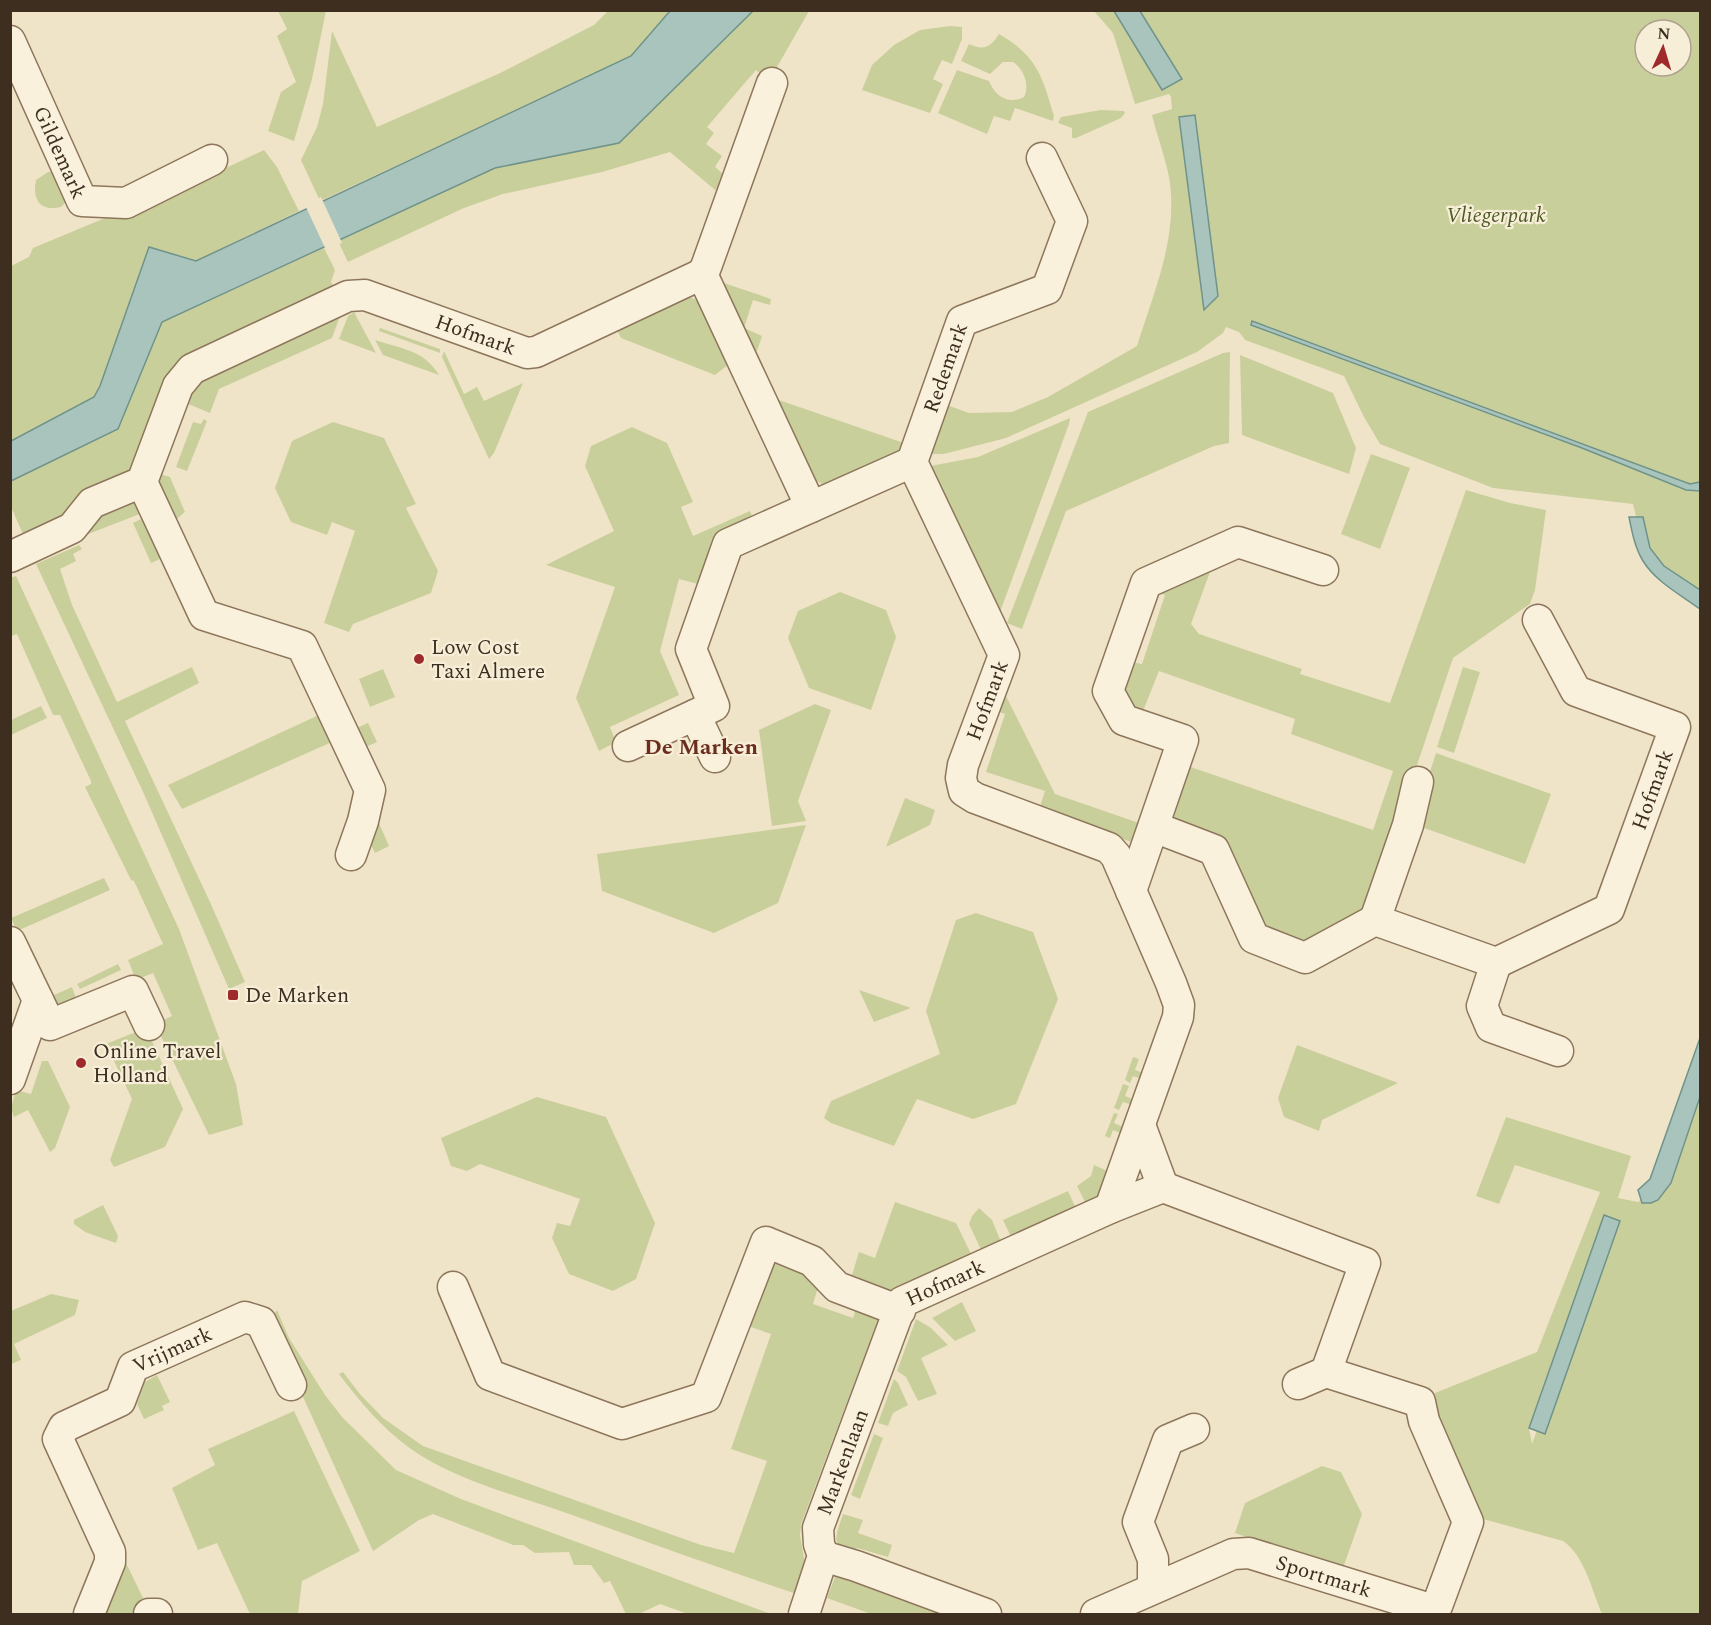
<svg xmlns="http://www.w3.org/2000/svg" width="1711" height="1625" font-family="Spectral,serif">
<rect width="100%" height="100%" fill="#f0e4c8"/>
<path fill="#c9cf9b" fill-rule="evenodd" d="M 278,11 L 326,11 L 312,79 L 294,141 L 268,131 L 281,92 L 296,82 L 277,36 L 287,29 Z
M 608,11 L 670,11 L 632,56 L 320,201 L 301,160 L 317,127 L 323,104 L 332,31 L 377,127 L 498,74 L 594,25 Z
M 753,11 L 809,11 L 769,81 L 756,70 L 707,127 L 714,133 L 706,144 L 722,156 L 715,167 L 731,181 L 721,195 L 670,152 L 602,172 L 503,194 L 464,208 L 348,262 L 338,241 L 495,168 L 619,143 Z
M 1094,11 L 1700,11 L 1700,601 L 1644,548 L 1633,504 L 1493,488 L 1380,444 L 1364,417 L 1344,376 L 1245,340 L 1239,332 L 1226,327 L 1223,333 L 1197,352 L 1006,438 L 944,454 L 927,454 L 944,404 L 969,413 L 1012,412 L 1048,397 L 1137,346 C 1154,291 1179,236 1169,177 C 1165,156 1157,136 1152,115 L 1172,109 L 1171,97 L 1169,94 L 1135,104 L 1113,33 ZM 1645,30 L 1681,30 L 1681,66 L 1645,66 Z
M 950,26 L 962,27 L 962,39 L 952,64 L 942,60 L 933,79 L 943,84 L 930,113 L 862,90 L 872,65 L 894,45 L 920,30 Z
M 999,34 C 1038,57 1042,76 1054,116 L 1053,121 L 1015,108 L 1010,121 L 994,116 L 987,134 L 938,113 L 957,70 L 989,81 C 995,96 1008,105 1024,97 C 1030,86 1024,69 1013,62 L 1003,62 L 990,74 L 961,61 L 969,44 C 984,51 991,47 999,34 Z
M 1101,110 L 1124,111 L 1125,113 L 1121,118 L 1076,138 L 1072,138 L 1072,128 L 1058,123 L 1061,117 Z
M 264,150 L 277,167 L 299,211 L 196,261 L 100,386 L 93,399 L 11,441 L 11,266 L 29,257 L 33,248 L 105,218 L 122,217 Z
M 59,171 L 67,201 L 61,207 C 40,212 32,200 36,180 L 48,172 Z
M 324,248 L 335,270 L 331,282 L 336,291 L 179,364 L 143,464 L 91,488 L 63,517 L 23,534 L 11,507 L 10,481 L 118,429 L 162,322 Z
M 724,283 L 771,299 L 770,305 L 753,300 L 744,328 L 762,336 L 757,351 L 746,346 L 720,290 Z
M 682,294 L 707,304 L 733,361 L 715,375 L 621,338 L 614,324 Z
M 354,312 L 376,353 L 339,339 L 348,316 Z
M 340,316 L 332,338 L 219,389 L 210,413 L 181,401 L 192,382 Z
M 380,328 L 440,349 L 440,353 L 379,331 Z
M 375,340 C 402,349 424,350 439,375 L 383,355 Z
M 444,351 L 464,394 L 477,387 L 484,401 L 523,383 L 494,453 L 489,459 L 442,357 Z
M 1230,352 L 1229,443 L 1214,446 L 1066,511 L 1022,629 L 1007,623 L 1088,412 L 1223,353 Z
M 1240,355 L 1333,393 L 1356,448 L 1349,474 L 1242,435 Z
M 773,398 L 904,443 L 897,460 L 826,486 L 813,479 Z
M 1070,418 L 1069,424 L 1000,612 L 920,468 L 978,457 Z
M 204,419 L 207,421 L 187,471 L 176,467 L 193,422 L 201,424 Z
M 333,422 L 384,438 L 416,504 L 406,508 L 438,571 L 431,593 L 353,624 L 349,632 L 324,623 L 355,531 L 332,522 L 327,535 L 291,522 L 275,488 L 292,441 Z
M 632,427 L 667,443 L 693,502 L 681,507 L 693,536 L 750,511 L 753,519 L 712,539 L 698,584 L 679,579 L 660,651 L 679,695 L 610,727 L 616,742 L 599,751 L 576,698 L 615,587 L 546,565 L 614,531 L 585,466 L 591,446 Z
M 1371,454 L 1410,468 L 1380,549 L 1341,534 Z
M 160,474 L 170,477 L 185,512 L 172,523 L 154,478 Z
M 1466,490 L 1510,503 L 1546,510 L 1535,590 L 1530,604 L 1453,658 L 1368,911 L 1308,941 L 1291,943 L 1265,933 L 1220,841 L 1166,821 L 1182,764 L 1373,830 L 1393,771 L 1291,734 L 1295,719 L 1159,671 L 1141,716 L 1127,709 L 1116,686 L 1125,661 L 1142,664 L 1165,595 L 1149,590 L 1214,561 L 1191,624 L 1199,634 L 1302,669 L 1300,674 L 1390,703 Z
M 126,497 L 150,510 L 78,538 L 88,521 Z
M 143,518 L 167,556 L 151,563 L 133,523 Z
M 79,545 L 82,549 L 73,554 L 76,561 L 60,569 L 72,605 L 117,702 L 192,667 L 199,683 L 125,721 L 210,902 L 245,982 L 229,989 L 144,794 L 36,564 Z
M 16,576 L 179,929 L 236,1084 L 243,1125 L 209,1135 L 155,1024 L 172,1016 L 153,973 L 136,980 L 128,960 L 163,944 L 134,881 L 131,880 L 85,787 L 91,784 L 91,781 L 60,715 L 53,715 L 17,634 L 11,636 L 10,578 Z
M 840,592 L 886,610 L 896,637 L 871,710 L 809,688 L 788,638 L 798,611 Z
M 1463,667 L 1480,672 L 1454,753 L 1437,747 Z
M 383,669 L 395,697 L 370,707 L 359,679 Z
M 1001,686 L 1055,794 L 1139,823 L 1134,843 L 1039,810 L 1045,791 L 986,772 L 1005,714 L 991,709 Z
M 815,704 L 831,710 L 798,801 L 806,821 L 772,826 L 759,730 Z
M 41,706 L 47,718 L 11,735 L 11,720 Z
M 321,714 L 334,741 L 182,809 L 168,785 Z
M 368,723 L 377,742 L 361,749 L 352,730 Z
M 1436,753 L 1551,794 L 1525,864 L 1413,824 Z
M 905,798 L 935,810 L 930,825 L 886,847 Z
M 378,821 L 389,846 L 375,853 L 369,841 Z
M 806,825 L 778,903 L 714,933 L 602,891 L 597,854 Z
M 104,878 L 110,890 L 17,931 L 11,918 Z
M 976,913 L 1033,932 L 1058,999 L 1016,1104 L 973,1119 L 917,1099 L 894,1146 L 831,1123 L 824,1118 L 831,1101 L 940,1054 L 926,1011 L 956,920 Z
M 118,964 L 121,970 L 80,989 L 77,984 Z
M 72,987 L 79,1006 L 59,1012 L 52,996 Z
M 859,990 L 911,1008 L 874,1022 Z
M 146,1028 L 183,1109 L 165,1147 L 114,1167 L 110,1160 L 132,1099 L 106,1044 Z
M 1297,1045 L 1398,1083 L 1322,1120 L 1319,1131 L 1284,1117 L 1278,1098 Z
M 1133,1057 L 1139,1059 L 1135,1070 L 1149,1075 L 1147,1081 L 1133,1076 L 1130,1083 L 1125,1080 Z
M 42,1061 L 48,1061 L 70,1107 L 55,1148 L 50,1152 L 28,1110 L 14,1117 L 11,1108 L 16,1090 L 31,1094 Z
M 1700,1068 L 1700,1614 L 1602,1614 C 1592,1591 1585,1556 1563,1541 L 1472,1516 L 1429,1416 L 1435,1393 L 1537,1352 L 1600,1192 L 1515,1165 L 1499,1204 L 1476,1196 L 1506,1117 L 1631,1156 L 1618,1198 L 1638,1202 L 1658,1188 ZM 1579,1313 L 1532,1444 L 1529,1428 Z
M 1123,1084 L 1129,1086 L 1125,1096 L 1140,1102 L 1138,1107 L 1123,1102 L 1119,1110 L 1114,1108 Z
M 537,1097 L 606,1117 L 655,1223 L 636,1279 L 613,1291 L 569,1274 L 552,1238 L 557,1223 L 570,1226 L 580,1199 L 480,1164 L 467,1171 L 451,1166 L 441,1138 Z
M 1114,1113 L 1118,1114 L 1114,1123 L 1130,1130 L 1127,1136 L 1113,1130 L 1110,1138 L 1105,1136 Z
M 1094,1165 L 1112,1173 L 1107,1188 L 1088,1208 L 1077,1186 L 1091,1176 Z
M 1068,1191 L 1078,1213 L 1014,1243 L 1003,1220 Z
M 895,1202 L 956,1223 L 974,1260 L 895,1292 L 852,1275 L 859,1252 L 875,1258 Z
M 103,1205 L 118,1236 L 116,1243 L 85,1232 L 74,1224 L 74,1220 Z
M 979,1208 L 992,1220 L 1003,1247 L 984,1256 L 969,1224 L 972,1216 Z
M 769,1258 L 808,1276 L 819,1284 L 813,1304 L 853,1318 L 858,1301 L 874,1311 L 878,1320 L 801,1524 L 800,1535 L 805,1564 L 794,1593 C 715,1567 637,1538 558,1510 C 511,1494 451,1478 411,1449 C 382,1428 361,1403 339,1374 L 343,1372 L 359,1393 L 383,1418 L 423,1446 L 701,1545 L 734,1553 L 767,1461 L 731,1449 L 771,1334 L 742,1324 Z
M 51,1294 L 79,1300 L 75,1315 L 14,1344 L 21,1360 L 11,1364 L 11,1311 Z
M 962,1302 L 976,1331 L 955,1341 L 932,1318 Z
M 277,1310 L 289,1338 L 325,1395 L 343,1418 L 396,1470 L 461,1499 L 771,1614 L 688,1614 L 660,1604 L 639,1614 L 626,1614 L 610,1581 L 604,1583 L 591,1565 L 574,1565 L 569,1552 L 535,1553 L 523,1545 L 513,1545 L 433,1514 L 419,1520 L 373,1551 L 269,1322 Z
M 916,1319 L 931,1328 L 948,1345 L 921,1358 L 937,1394 L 918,1401 L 906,1377 L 897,1371 Z
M 157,1375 L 170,1402 L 162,1406 L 164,1410 L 144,1419 L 137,1404 L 145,1382 Z
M 894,1379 L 898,1383 L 908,1405 L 893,1413 L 888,1426 L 878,1423 Z
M 294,1411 L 360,1551 L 302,1581 L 298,1614 L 250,1614 L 217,1543 L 198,1550 L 172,1488 L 215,1465 L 208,1449 Z
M 874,1434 L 883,1438 L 860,1499 L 851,1495 Z
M 1322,1466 L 1341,1472 L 1362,1514 L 1342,1571 L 1235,1533 L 1245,1503 Z
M 843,1514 L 863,1520 L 858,1533 L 892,1545 L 888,1557 L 857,1548 L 854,1551 C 850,1550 842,1548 839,1546 C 832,1539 841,1522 843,1514 Z
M 125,1561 L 148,1608 L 133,1614 L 98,1614 Z
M 836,1574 L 945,1614 L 871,1614 L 827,1598 Z"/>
<path fill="#a9c4bc" stroke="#6f938a" stroke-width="1.5" d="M 670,11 L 753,11 L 619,143 L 495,168 L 162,322 L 118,429 L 11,481 L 11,441 L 94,397 L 100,386 L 149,247 L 196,261 L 631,56 Z
M 1114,11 L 1140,11 L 1182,79 L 1162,90 Z
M 1195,115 L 1218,296 L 1204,310 L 1179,117 Z
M 1252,321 L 1690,484 L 1700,482 L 1700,491 L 1686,490 L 1582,448 L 1251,325 Z
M 1629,517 L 1643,517 L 1650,548 L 1664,566 L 1700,590 L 1700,609 C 1681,595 1656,582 1643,561 C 1635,548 1632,532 1629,517 Z
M 1700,1038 L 1700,1097 L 1671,1183 L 1658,1200 L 1651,1203 L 1642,1203 L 1638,1190 L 1650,1179 Z
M 1604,1215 L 1620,1221 L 1545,1434 L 1529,1428 Z"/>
<path fill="#f0e4c8" d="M 321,197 L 342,243 L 326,250 L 305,205 Z"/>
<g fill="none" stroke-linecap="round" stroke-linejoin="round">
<defs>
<g id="minor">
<path id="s1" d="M 10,41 L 82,201 L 126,203 L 212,160"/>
<path d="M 702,274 L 706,267 L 772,83"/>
<path id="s2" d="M 912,462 L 962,321 L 1047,289 L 1072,221 L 1042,158"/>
<path d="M 142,482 L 204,615 L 302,646 L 370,790 L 363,821 L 351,855"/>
<path id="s3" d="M 10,557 L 72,528 L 92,503 L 142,482 L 178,386 L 192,369 L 348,296 L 365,295 L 527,353 L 536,352 L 702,274 L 811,507"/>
<path d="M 695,715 L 715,757"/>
<path d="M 628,746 L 714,706 L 691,649 L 728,544 L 912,462"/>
<path id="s4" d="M 1154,827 L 1214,850 L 1254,938 L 1305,958 L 1375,920 L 1496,963 L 1609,909 L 1675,727 L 1576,691 L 1538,620"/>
<path d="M 1131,891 L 1183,740 L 1124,720 L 1108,691 L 1146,583 L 1238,542 L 1323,570"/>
<path d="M 1375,920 L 1408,825 L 1418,782"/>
<path d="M 10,942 L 50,1025 L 133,991 L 149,1025"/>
<path d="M 1496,963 L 1482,1006 L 1491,1027 L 1558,1051"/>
<path d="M 10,1079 L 38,1000"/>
<path d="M 1110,1208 L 1163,1187 L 1140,1125"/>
<path d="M 453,1287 L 490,1375 L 622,1424 L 706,1397 L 766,1242 L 812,1261 L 837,1287 L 900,1311"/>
<path d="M 1298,1384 L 1326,1372"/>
<path d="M 823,1556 L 856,1566 L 986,1614"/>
<path d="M 1153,1588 L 1153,1559 L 1138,1522 L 1168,1440 L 1194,1429"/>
<path id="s5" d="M 89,1614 L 110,1562 L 110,1552 L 58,1439 L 64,1427 L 120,1401 L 133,1367 L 245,1317 L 261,1322 L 291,1385"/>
<path d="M 149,1614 L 157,1614"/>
<path id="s6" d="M 804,1614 L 823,1556 L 819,1544 L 818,1528 L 902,1302 L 1110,1208 L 1178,1017 L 1179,1005 L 1171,983 L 1116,856 L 1109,848 L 975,798 L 964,791 L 961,778 L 963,765 L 1004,655 L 912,462"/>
<path id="s7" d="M 1096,1614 L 1233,1554 L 1249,1553 L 1427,1608 L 1437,1606 L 1468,1522 L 1424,1421 L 1420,1402 L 1326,1372 L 1365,1263 L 1163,1187"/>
</g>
</defs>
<use href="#minor" stroke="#8d765c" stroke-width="33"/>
<use href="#minor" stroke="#faf1dc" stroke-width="30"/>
</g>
<g fill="#9e2a2b" stroke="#f7eed8" stroke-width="2">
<circle cx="419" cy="659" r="6"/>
<rect x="227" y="989" width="12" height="12" rx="3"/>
<circle cx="81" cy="1063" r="6"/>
</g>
<g text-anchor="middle" stroke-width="4.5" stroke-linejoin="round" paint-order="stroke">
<g font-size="21" fill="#3d2e20" stroke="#f7eed8">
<text dy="7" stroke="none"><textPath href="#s1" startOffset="122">Gildemark</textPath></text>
<text dy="7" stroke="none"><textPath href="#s3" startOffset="586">Hofmark</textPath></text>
<text dy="7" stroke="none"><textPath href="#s2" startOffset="100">Redemark</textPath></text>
<text dy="7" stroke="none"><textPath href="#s6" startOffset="1198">Hofmark</textPath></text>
<text dy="7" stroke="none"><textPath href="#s4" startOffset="676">Hofmark</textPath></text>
<text dy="7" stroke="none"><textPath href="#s6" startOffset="378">Hofmark</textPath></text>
<text dy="7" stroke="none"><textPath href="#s5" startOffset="345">Vrijmark</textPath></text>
<text dy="7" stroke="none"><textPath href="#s6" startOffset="160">Markenlaan</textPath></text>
<text dy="7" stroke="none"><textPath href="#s7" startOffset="244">Sportmark</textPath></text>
</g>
<g font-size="21" font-style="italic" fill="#4d5a26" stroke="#f7eed8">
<text x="1496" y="222">Vliegerpark</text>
</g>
<g font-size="21" fill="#3d2e20" stroke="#f7eed8" text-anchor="start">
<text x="431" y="654">Low Cost<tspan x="431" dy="24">Taxi Almere</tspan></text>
<text x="245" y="1002">De Marken</text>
<text x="93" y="1058">Online Travel<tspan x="93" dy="24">Holland</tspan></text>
</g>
<g font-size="22" font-weight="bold" fill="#6b2e1e" stroke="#f7eed8">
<text x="701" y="754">De Marken</text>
</g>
</g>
<rect width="1711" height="1625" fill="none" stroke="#3d2e20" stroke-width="24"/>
<g transform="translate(1663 48) rotate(4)"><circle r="28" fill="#f7eed8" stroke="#ada18e" stroke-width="1.5"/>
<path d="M0-4.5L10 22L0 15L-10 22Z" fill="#9e2a2b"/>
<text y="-9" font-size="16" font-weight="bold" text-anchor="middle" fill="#3d2e20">N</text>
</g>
</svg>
